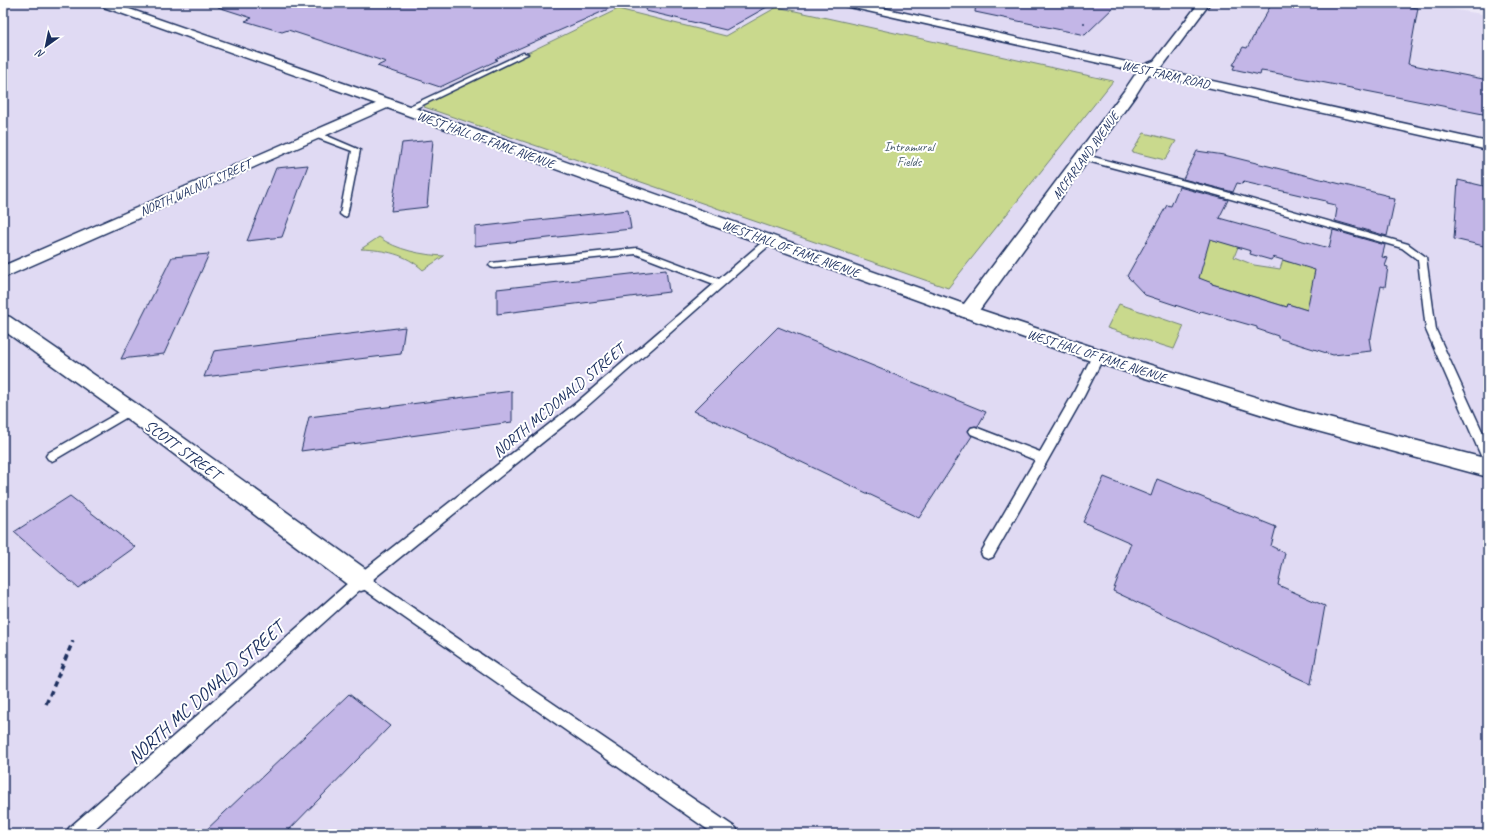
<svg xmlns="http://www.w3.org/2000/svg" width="1491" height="837" font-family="Caveat,sans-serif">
<rect width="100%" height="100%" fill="#ede9f8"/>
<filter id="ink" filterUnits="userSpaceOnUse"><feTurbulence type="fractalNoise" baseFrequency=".025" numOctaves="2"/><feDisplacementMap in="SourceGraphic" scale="8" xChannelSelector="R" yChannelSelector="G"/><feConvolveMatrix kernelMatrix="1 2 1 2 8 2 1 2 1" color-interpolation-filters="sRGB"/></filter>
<g filter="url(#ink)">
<path fill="#e0daf3" d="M 3,3 L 1413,3 L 1488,15 L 1488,834 L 3,834 Z"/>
<path fill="#c9d98d" stroke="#728476" d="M 777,7 L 1113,81 L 948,288 L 424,107 L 426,103 L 432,99 L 618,9 L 726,36 Z
M 1144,133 L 1176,141 L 1165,160 L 1132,152 Z
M 379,237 C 396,250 423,255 444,256 L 423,270 C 406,254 385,250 361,249 Z
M 1210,238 L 1238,247 L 1234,257 L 1254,265 L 1280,269 L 1283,260 L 1288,262 L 1320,261 L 1313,303 L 1308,302 L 1307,310 L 1288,304 L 1287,307 L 1212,284 L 1212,283 L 1197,278 Z
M 1119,304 L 1184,326 L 1174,349 L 1107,328 Z"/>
<path fill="#c3b6e7" stroke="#1b2f5e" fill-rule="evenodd" d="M 218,3 L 425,3 L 434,5 L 441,3 L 622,3 L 495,59 L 498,60 L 440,87 L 377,66 L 386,62 L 288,30 L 282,32 L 245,21 L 252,18 L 218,7 Z
M 647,3 L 774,3 L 726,30 L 646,11 Z
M 976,3 L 1118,3 L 1085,35 L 975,12 Z
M 1272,3 L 1384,3 L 1418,8 L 1408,64 L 1488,80 L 1488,115 L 1275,73 L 1261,71 L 1260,75 L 1233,69 L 1235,65 L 1233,65 L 1243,47 L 1247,48 Z
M 433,140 L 427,207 L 391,211 L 402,143 Z
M 1197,151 L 1224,155 L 1389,196 L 1388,198 L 1395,199 L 1387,236 L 1335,221 L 1337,209 L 1335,208 L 1335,205 L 1326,203 L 1326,201 L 1244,182 L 1242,184 L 1237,183 L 1233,192 L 1183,179 Z
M 308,165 L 282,237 L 247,241 L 276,168 Z
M 1458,180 L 1488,187 L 1488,247 L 1454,239 Z
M 1179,187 L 1228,200 L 1219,218 L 1262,230 L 1329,248 L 1333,230 L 1385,245 L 1382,257 L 1388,258 L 1385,266 L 1388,267 L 1385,287 L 1381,286 L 1371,338 L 1369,338 L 1371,351 L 1333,355 L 1278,338 L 1278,336 L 1257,329 L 1257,327 L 1201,311 L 1199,313 L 1145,295 L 1127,276 L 1167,205 L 1171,206 ZM 1210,239 L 1251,251 L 1250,254 L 1271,260 L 1273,257 L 1315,270 L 1307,310 L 1288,304 L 1287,307 L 1212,284 L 1212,283 L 1199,278 Z
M 628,210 L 631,229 L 475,246 L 475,227 Z
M 209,254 L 164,354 L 121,359 L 172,257 Z
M 666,270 L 669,292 L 497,314 L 497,289 Z
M 405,327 L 401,354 L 204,377 L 214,351 Z
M 778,327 L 986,412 L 978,426 L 971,427 L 968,430 L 972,436 L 919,518 L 694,411 Z
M 512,391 L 512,422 L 301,451 L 309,417 Z
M 1104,477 L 1151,496 L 1157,479 L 1276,527 L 1271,546 L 1285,553 L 1278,585 L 1325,606 L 1311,684 L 1113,591 L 1131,543 L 1083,522 Z
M 70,496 L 135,547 L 78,588 L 14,532 Z
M 349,694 L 390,726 L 285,834 L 202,834 Z"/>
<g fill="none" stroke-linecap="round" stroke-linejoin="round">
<defs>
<path id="lane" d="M 875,3 L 882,3 L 872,10 L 868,10 L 868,8 Z
M 523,53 L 528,54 L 408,112 L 402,112 L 401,110 Z
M 312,132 L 318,132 L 360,150 L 347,216 L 344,217 L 340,214 L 352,151 L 312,136 Z
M 1080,155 L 1086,155 L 1223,191 L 1408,244 L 1426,257 L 1436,330 L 1488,444 L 1488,463 L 1484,461 L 1482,458 L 1426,330 L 1418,260 L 1402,248 L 1217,195 L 1080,159 Z
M 770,237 L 773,238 L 775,240 L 773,242 L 584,409 L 372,580 L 736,828 L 739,834 L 714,834 L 362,588 L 89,834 L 66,834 L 69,828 L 356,576 L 576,403 L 714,284 L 636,254 L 494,268 L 491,267 L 489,265 L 491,263 L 637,248 L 719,279 L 767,238 Z
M 1098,352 L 1102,353 L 1104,356 L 1084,396 L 993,557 L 988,559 L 983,557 L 981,553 L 983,549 L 1035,460 L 971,434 L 969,431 L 971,428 L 975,427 L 1040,452 L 1072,396 L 1092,356 L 1094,353 Z
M 130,406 L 134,407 L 136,410 L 134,413 L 56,459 L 52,461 L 48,459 L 46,456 L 48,453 Z"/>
<path id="street" d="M 1199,3 L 1210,3 L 1162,67 L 1150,72 L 1135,96 L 975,316 L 968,318 L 961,316 L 958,312 L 961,308 L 1124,91 L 1141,66 L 1154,61 Z
M 387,99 L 392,100 L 394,103 L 392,106 L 3,278 L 3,266 Z
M 3,315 L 10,317 L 138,405 L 370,572 L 374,580 L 370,588 L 361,591 L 352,588 L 122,415 L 3,330 Z"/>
<path id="secondary" d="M 97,3 L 112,3 L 392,100 L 975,308 L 1105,351 L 1297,410 L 1488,459 L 1488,477 L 1295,425 L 1091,361 L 961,316 L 382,106 L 98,5 Z
M 840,3 L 860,3 L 1488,142 L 1488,150 L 845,6 Z"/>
</defs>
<use href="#lane" stroke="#1b2f5e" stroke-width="3"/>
<use href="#street" stroke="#1b2f5e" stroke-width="3"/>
<use href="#secondary" stroke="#1b2f5e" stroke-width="3"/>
<path stroke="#1b2f5e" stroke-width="1.5" stroke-dasharray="2 1.5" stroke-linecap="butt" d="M 1083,23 L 1086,23"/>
<path stroke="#1b2f5e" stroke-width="3.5" stroke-dasharray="5.5 4" stroke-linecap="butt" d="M 46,704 L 73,641"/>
<use href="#lane" fill="#fff" fill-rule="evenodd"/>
<use href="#street" fill="#fff" fill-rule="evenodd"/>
<use href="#secondary" fill="#fff" fill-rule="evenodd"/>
</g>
</g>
<g text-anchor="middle" stroke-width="4" stroke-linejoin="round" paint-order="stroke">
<g font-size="13" fill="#1b2f5e" stroke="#fff">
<text transform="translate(1166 74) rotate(13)" y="5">WEST FARM ROAD</text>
<text transform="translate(486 139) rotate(20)" y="5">WEST HALL OF FAME AVENUE</text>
<text transform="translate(1085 155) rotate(-54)" y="5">MCFARLAND AVENUE</text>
<text transform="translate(195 187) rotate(-24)" y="5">NORTH WALNUT STREET</text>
<text transform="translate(791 248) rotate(20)" y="5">WEST HALL OF FAME AVENUE</text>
<text transform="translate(1097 355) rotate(18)" y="5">WEST HALL OF FAME AVENUE</text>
</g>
<g font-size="13" fill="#465a6a" stroke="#fff">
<text x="909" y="151">Intramural<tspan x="909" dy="15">Fields</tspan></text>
</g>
<g font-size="16" fill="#1b2f5e" stroke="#fff">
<text transform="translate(558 400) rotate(-40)" y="6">NORTH MCDONALD STREET</text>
<text transform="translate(183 449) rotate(36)" y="6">SCOTT STREET</text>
</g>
<g font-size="19" fill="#1b2f5e" stroke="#fff">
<text transform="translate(205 692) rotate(-42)" y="7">NORTH MC DONALD STREET</text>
</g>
</g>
<rect width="1491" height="837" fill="none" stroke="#fff" stroke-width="16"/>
<rect x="8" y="8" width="1475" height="821" fill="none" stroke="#1b2f5e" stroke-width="1.5" filter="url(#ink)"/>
<g transform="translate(46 46) rotate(213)" stroke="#ffffff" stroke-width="3" paint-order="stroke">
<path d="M0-3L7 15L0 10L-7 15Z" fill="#1b2f5e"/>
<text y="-6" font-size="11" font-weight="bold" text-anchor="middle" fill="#1b2f5e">N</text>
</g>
</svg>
